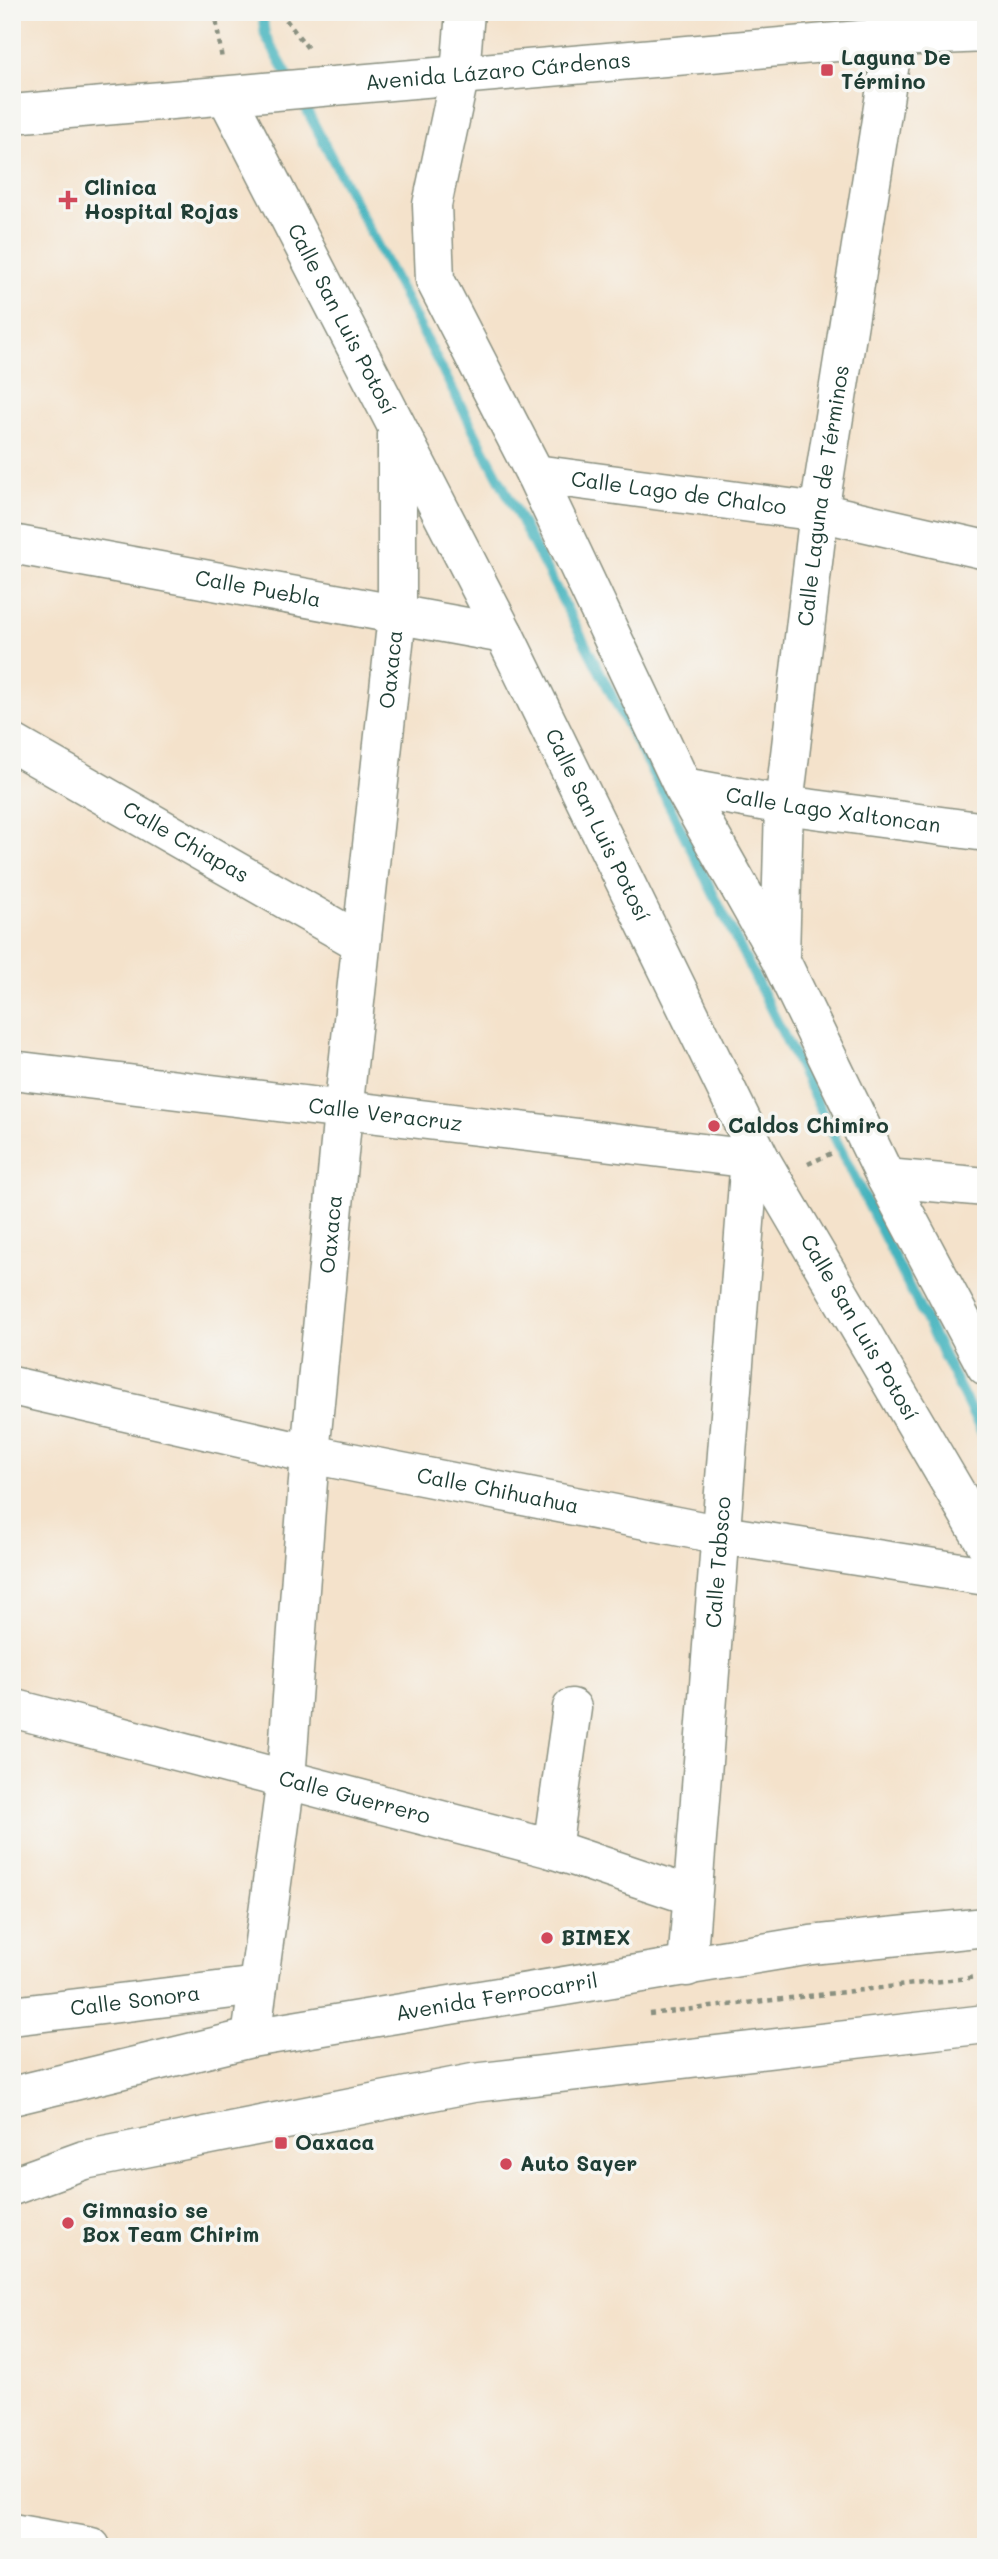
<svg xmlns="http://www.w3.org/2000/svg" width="998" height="2559" font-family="Mali,sans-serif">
<rect width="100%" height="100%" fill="#f6f6f2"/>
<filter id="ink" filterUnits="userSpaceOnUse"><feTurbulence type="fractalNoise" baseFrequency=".0143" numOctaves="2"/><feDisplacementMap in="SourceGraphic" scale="14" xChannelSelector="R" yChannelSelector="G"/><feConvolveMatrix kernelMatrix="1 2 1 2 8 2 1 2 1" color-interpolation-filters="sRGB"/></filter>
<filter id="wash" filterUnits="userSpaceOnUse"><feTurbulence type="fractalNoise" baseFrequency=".00686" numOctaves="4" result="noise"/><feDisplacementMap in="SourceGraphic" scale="28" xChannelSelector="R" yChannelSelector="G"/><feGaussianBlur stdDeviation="1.57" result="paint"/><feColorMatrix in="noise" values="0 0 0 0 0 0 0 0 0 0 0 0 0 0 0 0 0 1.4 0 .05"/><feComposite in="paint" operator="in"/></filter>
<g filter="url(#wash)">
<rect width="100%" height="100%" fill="#f4e2cb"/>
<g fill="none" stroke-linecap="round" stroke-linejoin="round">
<path stroke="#44b4be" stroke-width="10" d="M 262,12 L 265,35 L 292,83
M 300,97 L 665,797 L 986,1441"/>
</g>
</g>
<g filter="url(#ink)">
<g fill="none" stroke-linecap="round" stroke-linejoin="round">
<defs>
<g id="street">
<path d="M 465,12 L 460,73 L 432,205 L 435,280 L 535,474 L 683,787 L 780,959 L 886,1178 L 986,1366"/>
<path id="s1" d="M 227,97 L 504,634 L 761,1160 L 986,1544"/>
<path id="s2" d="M 535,474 L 819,512 L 986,550"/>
<path id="s3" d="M 12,544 L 504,634"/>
<path id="s4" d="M 12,743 L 360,942"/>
<path id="s5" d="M 683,787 L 784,805 L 986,832"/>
<path id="s6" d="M 780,957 L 784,805 L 819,512 L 898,12"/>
<path id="s7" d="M 12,1070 L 761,1160"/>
<path d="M 886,1178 L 986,1187"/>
<path id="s8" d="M 12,1386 L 310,1454 L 722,1535 L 986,1576"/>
<path id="s9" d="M 12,1708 L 552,1849 L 692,1896"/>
<path d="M 552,1849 L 572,1708"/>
<path id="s10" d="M 687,1967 L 750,1158"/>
<path id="s11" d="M 12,2016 L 258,1986"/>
<path id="s12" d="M 251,2038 L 286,1779 L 310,1454 L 343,1112 L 397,616 L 397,434"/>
<path d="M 12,2533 L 91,2547"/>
</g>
<g id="secondary">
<path id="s13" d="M 12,2096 L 251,2038 L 811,1945 L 986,1927"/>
<path d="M 12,2186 L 84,2160 L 473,2083 L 986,2024"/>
</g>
<g id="primary">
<path id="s14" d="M 12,114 L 894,37 L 986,33"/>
</g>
</defs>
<use href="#street" stroke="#8a9080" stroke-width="41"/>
<use href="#secondary" stroke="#8a9080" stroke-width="41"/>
<use href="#primary" stroke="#8a9080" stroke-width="41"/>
<path stroke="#8a9080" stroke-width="4.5" stroke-dasharray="5 5" stroke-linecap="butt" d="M 215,12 L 222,60
M 280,12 L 310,51
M 808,1164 L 832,1153
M 649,2014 L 986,1976"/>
<use href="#street" stroke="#fff" stroke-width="38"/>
<use href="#secondary" stroke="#fff" stroke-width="38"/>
<use href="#primary" stroke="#fff" stroke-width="38"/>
</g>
</g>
<g fill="#d1495b" stroke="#f6f6f2" stroke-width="2.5">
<rect x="820" y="63" width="14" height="14" rx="3.5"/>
<path d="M64.5 189.5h7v7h7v7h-7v7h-7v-7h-7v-7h7z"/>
<circle cx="714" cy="1126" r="7"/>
<circle cx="547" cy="1938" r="7"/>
<rect x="274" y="2136" width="14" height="14" rx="3.5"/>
<circle cx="506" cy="2164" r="7"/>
<circle cx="68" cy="2223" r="7"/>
</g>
<g text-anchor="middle" stroke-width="7" stroke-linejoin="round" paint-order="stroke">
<g font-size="21" font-weight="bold" fill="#1f3d34" stroke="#f6f6f2" text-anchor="start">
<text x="841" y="65">Laguna De<tspan x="841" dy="24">Término</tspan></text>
<text x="84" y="195">Clinica<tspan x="84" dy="24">Hospital Rojas</tspan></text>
<text x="728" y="1133">Caldos Chimiro</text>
<text x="561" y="1945">BIMEX</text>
<text x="295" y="2150">Oaxaca</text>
<text x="520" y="2171">Auto Sayer</text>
<text x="82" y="2218">Gimnasio se<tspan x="82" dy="24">Box Team Chirim</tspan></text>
</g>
<g font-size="21" fill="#1f3d34" stroke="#f6f6f2">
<text dy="7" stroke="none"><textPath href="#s14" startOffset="488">Avenida Lázaro Cárdenas</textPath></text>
<text dy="7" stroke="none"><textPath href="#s1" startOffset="250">Calle San Luis Potosí</textPath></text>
<text dy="7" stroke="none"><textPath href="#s2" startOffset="145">Calle Lago de Chalco</textPath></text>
<text dy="7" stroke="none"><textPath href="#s6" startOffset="464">Calle Laguna de Términos</textPath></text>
<text dy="7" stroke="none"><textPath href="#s3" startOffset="250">Calle Puebla</textPath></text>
<text dy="7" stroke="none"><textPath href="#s12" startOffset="1376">Oaxaca</textPath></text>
<text dy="7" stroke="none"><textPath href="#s5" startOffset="152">Calle Lago Xaltoncan</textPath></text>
<text dy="7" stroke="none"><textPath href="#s1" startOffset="817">Calle San Luis Potosí</textPath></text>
<text dy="7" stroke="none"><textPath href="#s4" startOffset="200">Calle Chiapas</textPath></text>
<text dy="7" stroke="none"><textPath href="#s7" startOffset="376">Calle Veracruz</textPath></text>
<text dy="7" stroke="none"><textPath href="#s12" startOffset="808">Oaxaca</textPath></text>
<text dy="7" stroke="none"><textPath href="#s1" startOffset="1384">Calle San Luis Potosí</textPath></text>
<text dy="7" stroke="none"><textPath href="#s8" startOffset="497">Calle Chihuahua</textPath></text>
<text dy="7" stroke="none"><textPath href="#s10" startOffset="406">Calle Tabsco</textPath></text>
<text dy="7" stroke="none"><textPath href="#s9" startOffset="354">Calle Guerrero</textPath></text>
<text dy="7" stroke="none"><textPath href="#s13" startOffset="495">Avenida Ferrocarril</textPath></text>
<text dy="7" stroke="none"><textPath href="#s11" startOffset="124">Calle Sonora</textPath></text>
</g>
</g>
<rect width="998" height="2559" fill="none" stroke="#f6f6f2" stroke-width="42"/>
</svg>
